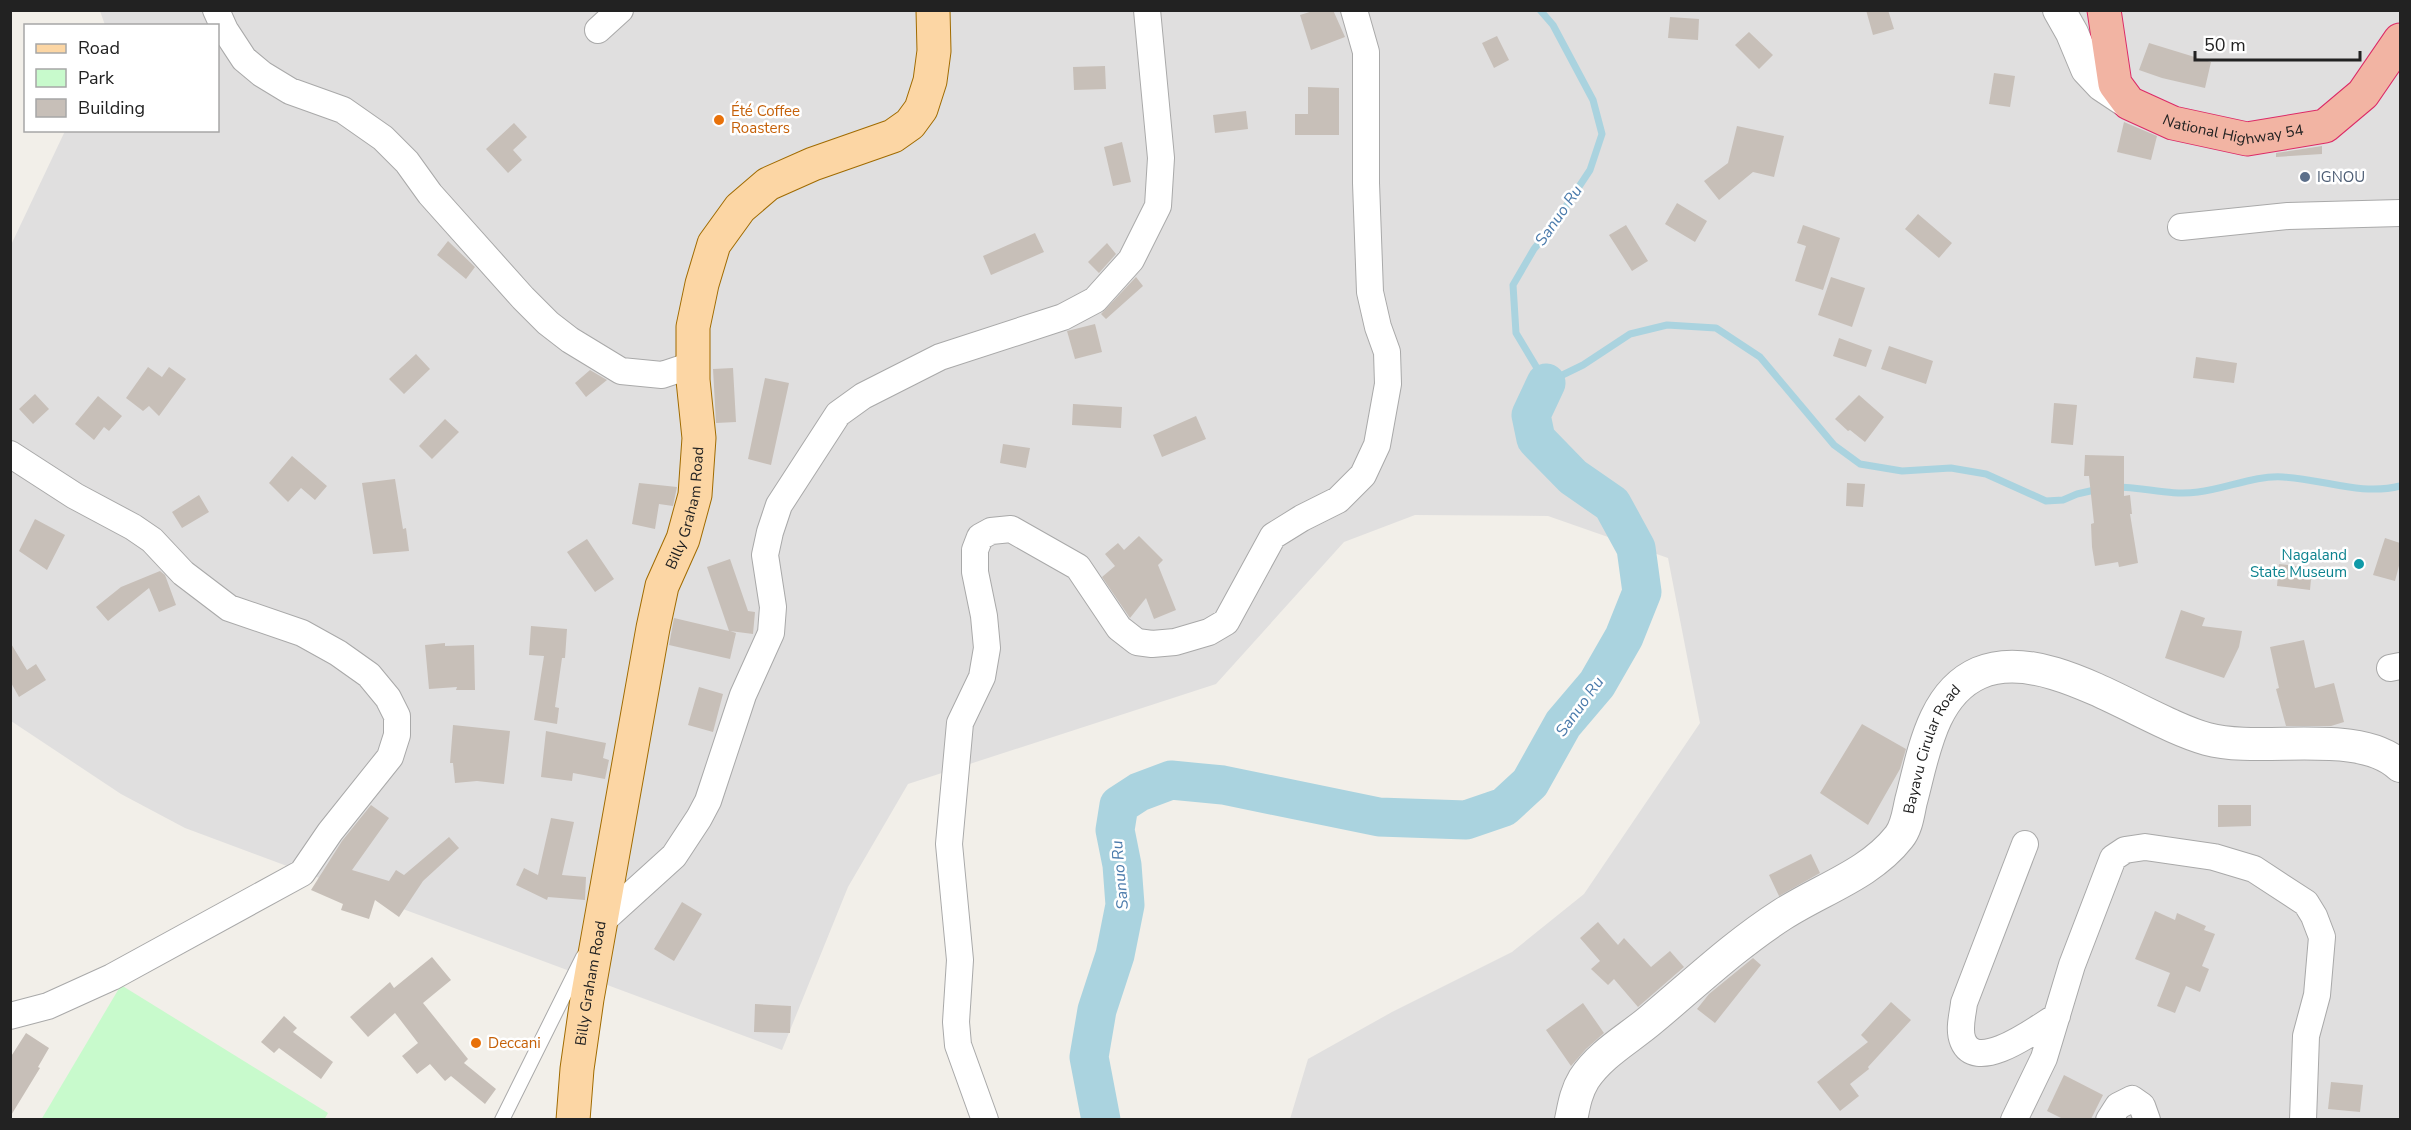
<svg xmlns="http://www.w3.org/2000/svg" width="2411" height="1130" font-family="'Nunito Sans',sans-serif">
<rect width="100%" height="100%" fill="#f2efe9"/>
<path fill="#e0dfdf" d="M 100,11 L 2400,11 L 2400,1119 L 1290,1119 L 1308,1059 L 1392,1012 L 1512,952 L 1584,894 L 1700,723 L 1668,558 L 1548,516 L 1415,515 L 1344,542 L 1216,684 L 908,784 L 848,887 L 782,1050 L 185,828 L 121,794 L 11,721 L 11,245 L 65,131 L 218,130 L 218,26 L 105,25 Z"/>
<path fill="#c8facc" d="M 121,985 L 328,1113 L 324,1120 L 41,1120 Z"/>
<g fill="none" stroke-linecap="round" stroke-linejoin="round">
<path stroke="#aad3df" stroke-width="7" d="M 1540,10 L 1553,25 L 1593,100 L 1602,134 L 1590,170 L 1555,223 L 1534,249 L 1513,285 L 1516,333 L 1546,383 L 1583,365 L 1630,334 L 1667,325 L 1716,328 L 1760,357 L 1834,445 L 1860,464 L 1902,471 L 1951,468 L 1986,474 L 2046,501 L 2063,500 L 2077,494 L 2099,489
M 2116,487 C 2144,487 2170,496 2198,492 C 2226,489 2255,475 2283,477 C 2323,479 2361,496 2400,486"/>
<path stroke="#aad3df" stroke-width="39" d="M 1101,1120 L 1089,1057 L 1097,1010 L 1115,955 L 1125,905 L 1122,865 L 1115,830 L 1119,805 L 1139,792 L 1171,780 L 1223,785 L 1379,817 L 1466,820 L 1504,807 L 1530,783 L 1563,724 L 1597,684 L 1624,637 L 1642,592 L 1636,548 L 1612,504 L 1573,477 L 1536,439 L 1531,415 L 1546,383"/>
</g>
<path fill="#c7bfb8" d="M 1316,10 L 1333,10 L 1345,37 L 1311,50 L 1300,15 Z
M 1866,10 L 1888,10 L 1894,29 L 1873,35 Z
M 1670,17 L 1699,19 L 1698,40 L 1668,38 Z
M 1749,32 L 1773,55 L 1759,69 L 1735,45 Z
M 1497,36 L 1509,60 L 1494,68 L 1482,43 Z
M 2149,43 L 2211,62 L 2205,88 L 2162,78 L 2139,70 Z
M 1105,66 L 1106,89 L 1074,90 L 1073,67 Z
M 1994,73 L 2015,76 L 2010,107 L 1989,104 Z
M 1308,87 L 1339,88 L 1339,135 L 1295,135 L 1295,114 L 1308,114 Z
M 1246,111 L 1248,129 L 1215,133 L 1213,115 Z
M 2124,122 L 2157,136 L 2151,160 L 2117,152 Z
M 514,123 L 527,137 L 513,150 L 522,160 L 508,173 L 486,149 Z
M 1737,126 L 1784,136 L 1774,177 L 1753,172 L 1719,200 L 1704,181 L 1728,163 Z
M 1122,142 L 1131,182 L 1113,186 L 1104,147 Z
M 2322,146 L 2322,154 L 2276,157 L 2276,153 Z
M 1677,203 L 1707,221 L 1695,242 L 1665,224 Z
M 1918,214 L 1952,243 L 1939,258 L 1905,229 Z
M 1626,225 L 1648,261 L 1632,271 L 1609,235 Z
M 1803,225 L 1840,238 L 1823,290 L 1795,281 L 1806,246 L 1797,243 Z
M 1035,233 L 1044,252 L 991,275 L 983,256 Z
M 448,241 L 475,267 L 466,279 L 437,255 Z
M 1107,243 L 1116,254 L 1099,273 L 1088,262 Z
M 1136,277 L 1143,286 L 1106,319 L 1101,314 Z
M 1831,277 L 1865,288 L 1852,327 L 1818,315 Z
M 1095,324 L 1102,352 L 1075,359 L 1067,331 Z
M 1839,338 L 1872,350 L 1866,367 L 1833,356 Z
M 1889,346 L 1933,361 L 1926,384 L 1881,369 Z
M 416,354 L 430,369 L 404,394 L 389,379 Z
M 2196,357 L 2237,363 L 2234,383 L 2193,378 Z
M 148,367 L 162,377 L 169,367 L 186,379 L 159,416 L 149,406 L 143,411 L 126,398 Z
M 733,368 L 736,422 L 716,423 L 713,369 Z
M 590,370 L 607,380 L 586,397 L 575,383 Z
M 765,378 L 789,383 L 771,465 L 748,459 Z
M 35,394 L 49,409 L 33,424 L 19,409 Z
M 1859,395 L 1884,417 L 1865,442 L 1850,430 L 1848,431 L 1835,419 Z
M 98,396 L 122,416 L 109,431 L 104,427 L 94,440 L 75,424 Z
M 2054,403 L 2077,405 L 2073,445 L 2051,443 Z
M 1073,404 L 1122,407 L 1121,428 L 1072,425 Z
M 1196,416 L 1206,439 L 1162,457 L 1153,435 Z
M 445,419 L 459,432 L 432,459 L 419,446 Z
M 1003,444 L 1030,448 L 1026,468 L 1000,463 Z
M 2085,455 L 2124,456 L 2124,496 L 2130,495 L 2132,514 L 2130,514 L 2138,563 L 2119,567 L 2118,562 L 2095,566 L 2092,547 L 2091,524 L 2094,523 L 2089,476 L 2084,476 Z
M 292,456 L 327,486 L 315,500 L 301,488 L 288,502 L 269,483 Z
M 395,479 L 403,529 L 406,528 L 409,551 L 373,554 L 362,483 Z
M 639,483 L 677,487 L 673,506 L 659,504 L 655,529 L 632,524 Z
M 1847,483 L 1865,484 L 1863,507 L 1846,506 Z
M 199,495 L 209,512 L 182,528 L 172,512 Z
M 35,519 L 65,535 L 47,570 L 19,551 Z
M 1139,536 L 1163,560 L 1158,565 L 1176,610 L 1154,619 L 1146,598 L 1130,618 L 1102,577 L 1115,566 L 1105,554 L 1118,543 L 1124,550 Z
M 2385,538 L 2400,543 L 2400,562 L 2395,581 L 2373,575 Z
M 587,539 L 614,579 L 595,592 L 567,552 Z
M 730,559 L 748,611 L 755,612 L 753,634 L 730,631 L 736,633 L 730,659 L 669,645 L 674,618 L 729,631 L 707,567 Z
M 2279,564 L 2312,568 L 2310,590 L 2277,586 Z
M 160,571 L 165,575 L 176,605 L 159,612 L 149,588 L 108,621 L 96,607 L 121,587 Z
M 2181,610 L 2205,618 L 2202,626 L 2242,631 L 2239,647 L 2224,678 L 2165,658 Z
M 531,626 L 567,629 L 565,658 L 562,658 L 555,707 L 559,708 L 557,724 L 534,720 L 544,656 L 529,655 Z
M 2304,640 L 2315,688 L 2334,683 L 2344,722 L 2331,726 L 2286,726 L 2276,689 L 2279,688 L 2270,647 Z
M 10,642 L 27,670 L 36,664 L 46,680 L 19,697 L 10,681 Z
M 445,643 L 445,646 L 474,645 L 475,690 L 456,690 L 457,687 L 429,689 L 425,645 Z
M 699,687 L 723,694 L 713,732 L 688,725 Z
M 1862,724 L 1906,749 L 1900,769 L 1868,825 L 1820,793 Z
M 453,725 L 510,731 L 504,784 L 477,781 L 455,783 L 453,763 L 450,763 Z
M 546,731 L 606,743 L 603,758 L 609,760 L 605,779 L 573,773 L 572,781 L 541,777 Z
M 371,805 L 389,818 L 352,870 L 389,881 L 396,870 L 404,875 L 449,837 L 459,848 L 423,881 L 399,917 L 375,900 L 369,919 L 341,910 L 343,904 L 311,890 L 342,841 Z
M 2218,805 L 2251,805 L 2251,826 L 2218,827 Z
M 551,818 L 574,822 L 562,875 L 586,877 L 585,900 L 548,897 L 547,900 L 516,885 L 524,868 L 538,875 Z
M 1811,854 L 1820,873 L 1779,896 L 1769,875 Z
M 682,902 L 702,914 L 674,961 L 654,949 Z
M 2155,911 L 2175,920 L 2177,913 L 2206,926 L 2204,930 L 2215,934 L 2202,966 L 2209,969 L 2200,992 L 2186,986 L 2175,1013 L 2157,1006 L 2170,973 L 2135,959 Z
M 1598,922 L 1618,945 L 1624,938 L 1651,967 L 1670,951 L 1684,967 L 1638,1007 L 1614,979 L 1608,985 L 1591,969 L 1600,961 L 1580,938 Z
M 432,957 L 451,980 L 423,1003 L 468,1059 L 464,1063 L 496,1089 L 485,1104 L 451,1076 L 445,1081 L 430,1064 L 417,1074 L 402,1056 L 418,1043 L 395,1013 L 368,1037 L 350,1017 L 390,982 L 394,988 Z
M 1753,958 L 1761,965 L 1715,1023 L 1697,1009 L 1709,994 Z
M 1891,1002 L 1911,1020 L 1868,1067 L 1869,1069 L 1850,1084 L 1859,1096 L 1840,1111 L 1817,1082 L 1868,1042 L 1861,1035 Z
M 1583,1003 L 1604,1033 L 1586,1049 L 1571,1066 L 1546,1030 Z
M 755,1004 L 791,1006 L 790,1033 L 754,1032 Z
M 284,1016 L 297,1028 L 293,1032 L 333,1062 L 321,1079 L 279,1048 L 274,1053 L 261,1042 Z
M 26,1033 L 49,1048 L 38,1067 L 40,1068 L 10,1117 L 10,1058 Z
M 2064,1075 L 2103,1095 L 2091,1119 L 2063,1119 L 2047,1111 Z
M 2331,1082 L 2363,1085 L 2360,1112 L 2328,1109 Z"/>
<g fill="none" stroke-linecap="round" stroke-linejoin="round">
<defs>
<path id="service" d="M 502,1120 L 583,957"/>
<path id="minor" d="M 216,10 L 225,30 L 244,59 L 262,74 L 290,91 L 343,110 L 383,138 L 407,162 L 430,194 L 523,298 L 548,323 L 570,340 L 621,371 L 662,375 L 692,365
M 598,30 L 620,10
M 2181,227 L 2288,216 L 2400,213
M 10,454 L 75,496 L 133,527 L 152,540 L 183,573 L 229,608 L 302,633 L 338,653 L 369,675 L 388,698 L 397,716 L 397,735 L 390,757 L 330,832 L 302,873 L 112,977 L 48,1006 L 10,1016
M 2390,668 L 2400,666
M 2025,844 L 1964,1003 C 1963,1014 1958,1029 1963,1041 C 1977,1075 2039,1027 2057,1016
M 600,923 L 674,856 L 699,818 L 708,801 L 743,695 L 771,633 L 773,607 L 765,555 L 770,532 L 779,505 L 838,414 L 863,396 L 940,357 L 1063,317 L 1095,300 L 1131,260 L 1158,206 L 1161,158 L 1147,10
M 985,1120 L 958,1045 L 956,1022 L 960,960 L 949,844 L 960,723 L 982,677 L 987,648 L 984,616 L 975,572 L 975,550 L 980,537 L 991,531 L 1011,529 L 1078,567 L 1119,628 L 1137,642 L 1152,644 L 1175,642 L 1209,632 L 1226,622 L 1273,536 L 1302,518 L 1338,500 L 1363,475 L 1377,445 L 1388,384 L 1387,352 L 1378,327 L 1370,292 L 1366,183 L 1366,52 L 1354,10
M 2014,1120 L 2044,1058 L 2072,965 L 2113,858 L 2125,850 L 2145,847 L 2214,857 L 2254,869 L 2306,903 L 2314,916 L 2322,937 L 2317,995 L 2306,1036 L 2303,1120
M 2109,1120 L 2118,1106 L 2132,1099 L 2142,1106 L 2147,1120"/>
<g id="tertiary">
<path d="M 2059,10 L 2072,33 L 2087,69 L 2102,85 L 2129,103"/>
<path id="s1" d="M 1571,1120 C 1574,1105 1576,1092 1584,1079 C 1601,1053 1630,1038 1653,1018 C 1696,982 1736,944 1783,914 C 1822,889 1870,874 1899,837 C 1907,827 1908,814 1911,801 C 1923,757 1931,694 1979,673 C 2046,644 2142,721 2207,739 C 2262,754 2359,727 2400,766"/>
</g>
<g id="primary">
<path id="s2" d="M 573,1120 L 577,1069 L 587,999 L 653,628 L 662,586 L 683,539 L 695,495 L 699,438 L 693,380 L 693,327 L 702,284 L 714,244 L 740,208 L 768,184 L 813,164 L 893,136 L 910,124 L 921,109 L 930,81 L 934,51 L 933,10"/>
</g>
<g id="trunk">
<path id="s3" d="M 2104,10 L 2115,84 L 2129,103 L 2173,123 L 2247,139 L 2325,126 L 2363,94 L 2400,40"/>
</g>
</defs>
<use href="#service" stroke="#a9a9a9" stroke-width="16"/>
<use href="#minor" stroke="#a9a9a9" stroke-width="28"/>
<use href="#tertiary" stroke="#a9a9a9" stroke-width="34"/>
<use href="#primary" stroke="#a06b00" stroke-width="35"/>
<use href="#trunk" stroke="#dc2a67" stroke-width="35"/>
<use href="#service" stroke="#fff" stroke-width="14"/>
<use href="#minor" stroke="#fff" stroke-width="26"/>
<use href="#tertiary" stroke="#fff" stroke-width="32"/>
<use href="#primary" stroke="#fcd6a4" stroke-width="33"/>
<use href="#trunk" stroke="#f2b4a3" stroke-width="33"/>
</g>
<g fill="#e8710a" stroke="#fff" stroke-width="2">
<circle cx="719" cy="120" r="6"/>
<circle cx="476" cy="1043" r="6"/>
</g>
<circle fill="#5c6f8a" stroke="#fff" stroke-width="2" cx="2305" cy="177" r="6"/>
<circle fill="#0f9aa8" stroke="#fff" stroke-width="2" cx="2359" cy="564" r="6"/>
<g text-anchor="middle" stroke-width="5" stroke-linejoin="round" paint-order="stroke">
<g font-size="15" fill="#c56008" stroke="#fff" text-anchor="start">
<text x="731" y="116">Été Coffee<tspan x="731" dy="17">Roasters</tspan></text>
<text x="488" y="1048">Deccani</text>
</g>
<g font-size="15" fill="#222" stroke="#fff">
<text dy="5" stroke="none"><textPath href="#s3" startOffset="208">National Highway 54</textPath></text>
<text dy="5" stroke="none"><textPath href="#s2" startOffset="624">Billy Graham Road</textPath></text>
<text dy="5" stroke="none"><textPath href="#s1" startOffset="537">Bayavu Cirular Road</textPath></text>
<text dy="5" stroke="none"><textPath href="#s2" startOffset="138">Billy Graham Road</textPath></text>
</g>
<g font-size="15" fill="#4e5e75" stroke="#fff" text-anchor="start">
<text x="2317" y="182">IGNOU</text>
</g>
<g font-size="15" fill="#0d838f" stroke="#fff" text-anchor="end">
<text x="2347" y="560">Nagaland<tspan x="2347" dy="17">State Museum</tspan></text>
</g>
<g font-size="16" font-style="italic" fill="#4a7aab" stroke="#fff">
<text transform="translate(1558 215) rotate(-55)" y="6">Sanuo Ru</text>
<text transform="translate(1579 706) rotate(-54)" y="6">Sanuo Ru</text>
<text transform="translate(1119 875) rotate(-95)" y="6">Sanuo Ru</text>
</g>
</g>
<rect width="2411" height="1130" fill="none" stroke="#222222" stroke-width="24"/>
<rect x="24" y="24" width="195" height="108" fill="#ffffff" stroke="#a7a7a7" stroke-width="1.5"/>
<rect x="36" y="44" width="30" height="9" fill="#fcd6a4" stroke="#a7a7a7" stroke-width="1.5"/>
<text x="78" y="54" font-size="18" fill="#222222">Road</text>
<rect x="36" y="69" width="30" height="18" fill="#c8facc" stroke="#a7a7a7" stroke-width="1.5"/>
<text x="78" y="84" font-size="18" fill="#222222">Park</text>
<rect x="36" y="99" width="30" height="18" fill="#c7bfb8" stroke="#a7a7a7" stroke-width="1.5"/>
<text x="78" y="114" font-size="18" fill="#222222">Building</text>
<path d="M2195 51v9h165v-9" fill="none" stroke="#222222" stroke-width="3"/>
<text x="2204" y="51" font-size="18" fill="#222222" stroke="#ffffff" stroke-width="4.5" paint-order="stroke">50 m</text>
</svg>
